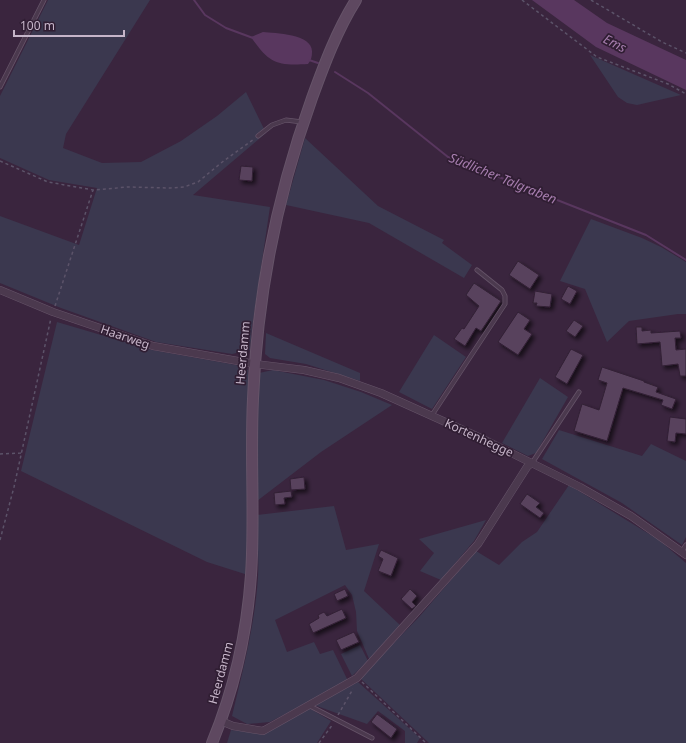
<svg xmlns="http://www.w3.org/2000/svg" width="686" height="743" font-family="'Noto Sans',sans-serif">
<defs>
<filter id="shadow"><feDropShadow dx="3" dy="3" stdDeviation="2" flood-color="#0009"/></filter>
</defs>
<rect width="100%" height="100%" fill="#3a253e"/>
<path fill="#3b384f" d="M 48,0 L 150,0 L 66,134 L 63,148 L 102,163 L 141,162 L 181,141 L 217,116 L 246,92 L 266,133 L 193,195 L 270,207 L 252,328 L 250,350 L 232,354 L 156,342 L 61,308 L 0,283 L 0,216 L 79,245 L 97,188 L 49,180 L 0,158 L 0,96 Z
M 590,55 L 681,95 L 637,105 L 627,103 L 618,97 Z
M 305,138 L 378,206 L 444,240 L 442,243 L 472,265 L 464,278 L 369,223 L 286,205 Z
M 591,219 L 642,238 L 661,247 L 686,262 L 686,314 L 678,314 L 629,321 L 607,342 L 585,289 L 560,281 Z
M 57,322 L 152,350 L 236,365 L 248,370 L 248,575 L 207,562 L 21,471 Z
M 266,333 L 360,373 L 360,381 L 306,364 L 270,358 L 265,354 Z
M 434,335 L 466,357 L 432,409 L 399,392 Z
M 273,370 L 324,380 L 361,392 L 392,405 L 321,452 L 257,501 L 257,399 L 259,373 Z
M 540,378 L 568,397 L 536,453 L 528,456 L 502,443 Z
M 559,430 L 642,456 L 651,444 L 686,461 L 686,537 L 682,545 L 622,503 L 542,459 Z
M 569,485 L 659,540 L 686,563 L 686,743 L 429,743 L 360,678 L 419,617 L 476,551 L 499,565 L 522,542 L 537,532 Z
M 334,506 L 346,550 L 379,544 L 364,591 L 400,625 L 370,661 L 357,631 L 356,612 L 352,595 L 345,585 L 275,620 L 287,652 L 314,642 L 320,654 L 333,650 L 348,681 L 270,722 L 247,724 L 232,716 C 243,670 255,624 258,577 C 259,556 257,536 257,515 Z
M 486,520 L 474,541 L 441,580 L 420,571 L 434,553 L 419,539 Z
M 360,645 L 368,661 L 352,676 L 341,654 Z
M 358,682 L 420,738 L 417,743 L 405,743 L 405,731 L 378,711 L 367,724 L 314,705 Z
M 309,708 L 331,721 L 317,743 L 227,743 L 231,730 L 264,734 Z"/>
<path fill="#59375f" d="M 532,0 L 574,0 L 607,23 L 686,60 L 686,90 L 596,47 Z
M 263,32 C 275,33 313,34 312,52 C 312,57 311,60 308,64 C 276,66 269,63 251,37 Z"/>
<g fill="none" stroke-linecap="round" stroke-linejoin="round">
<path stroke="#59375f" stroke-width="2" d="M 194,0 L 205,15 L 226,28 L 253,38
M 309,60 L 318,63
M 335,72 L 368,93 L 448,157 L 646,235 L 686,260"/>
</g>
<path fill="#59425d" stroke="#322035" filter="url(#shadow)" d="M 241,166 L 253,167 L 252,181 L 239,180 Z
M 518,261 L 539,275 L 530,289 L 509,275 Z
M 474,283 L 501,301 L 481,331 L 476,328 L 465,346 L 454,339 L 462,328 L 464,329 L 479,306 L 466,295 Z
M 568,286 L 577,291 L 570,304 L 561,299 Z
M 535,291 L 552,294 L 550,307 L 536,306 L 537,303 L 533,303 Z
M 518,312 L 530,320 L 524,329 L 532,334 L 518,355 L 498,342 Z
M 574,320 L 583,326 L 575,337 L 566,331 Z
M 636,327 L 642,327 L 642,331 L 651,330 L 651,333 L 680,331 L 681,338 L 675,338 L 676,350 L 686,349 L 686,376 L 680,376 L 678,364 L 662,366 L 660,342 L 637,344 Z
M 571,349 L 583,355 L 567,384 L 555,377 Z
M 602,367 L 644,381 L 644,382 L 658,387 L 656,392 L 676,399 L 672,409 L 661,405 L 663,400 L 623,388 L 607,441 L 574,431 L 582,404 L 599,410 L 607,383 L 598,380 Z
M 670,417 L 686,419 L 686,434 L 676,433 L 675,442 L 667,441 Z
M 304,477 L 305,489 L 291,490 L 290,479 Z
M 291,491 L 292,497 L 284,498 L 285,504 L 275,505 L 274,493 Z
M 527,494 L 540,503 L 536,507 L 544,513 L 540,518 L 520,504 Z
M 381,550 L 398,558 L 391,576 L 378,571 L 383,559 L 378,556 Z
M 345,589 L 348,596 L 337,601 L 334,594 Z
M 410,589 L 417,596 L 412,602 L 416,606 L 412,609 L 401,599 Z
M 342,609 L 346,618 L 313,633 L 309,624 L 319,618 L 318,615 L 324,612 L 327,616 Z
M 354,632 L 359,642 L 341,650 L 336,640 Z
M 377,714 L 397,729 L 391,738 L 371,722 Z"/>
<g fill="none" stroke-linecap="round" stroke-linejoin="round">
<defs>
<path id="lane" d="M 0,87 L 44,0
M 258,136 L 272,125 L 286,120 L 302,122
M 432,415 L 505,304 L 505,296 L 502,290 L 477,270
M 532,463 L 579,392
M 682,551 L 686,545
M 310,706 L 372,738"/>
<path id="street" d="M 0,290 L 53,312 L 153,346 L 255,364 L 304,370 L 339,378 L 381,393 L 483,439 L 580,487 L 631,516 L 686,555
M 221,721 L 233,726 L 263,731 L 357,678 L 478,544 L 527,467 L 532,463"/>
<path id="secondary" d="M 212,743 C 234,690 247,633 251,575 C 255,517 250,457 253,399 C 257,295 277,195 312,98 C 324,65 337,30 356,0"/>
</defs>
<use href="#lane" stroke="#665469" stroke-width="5"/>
<use href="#street" stroke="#665469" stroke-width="8"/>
<use href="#secondary" stroke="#665469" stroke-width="12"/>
<path stroke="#5c5369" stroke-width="1.5" stroke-dasharray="3 3" stroke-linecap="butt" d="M 522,0 L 597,57 L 668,84 L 686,94
M 591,0 L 662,42 L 686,53
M 0,161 L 48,182 L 93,190 L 128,187 L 170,188 L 184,187 L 198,182 L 221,163 L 254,139
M 55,306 L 93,190
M 0,454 L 21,453
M 0,540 L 14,487 L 51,318
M 362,682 L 426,743
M 338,715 L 353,689
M 319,743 L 333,724"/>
<use href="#lane" stroke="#4b394e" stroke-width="3.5"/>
<use href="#street" stroke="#4b394e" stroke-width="7"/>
<use href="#secondary" stroke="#5e4860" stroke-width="10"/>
</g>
<g text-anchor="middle" stroke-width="3.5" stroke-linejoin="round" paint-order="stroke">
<g font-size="12" fill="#c6b5c9" stroke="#301e33">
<text transform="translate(125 337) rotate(19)" y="4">Haarweg</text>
<text transform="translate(243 353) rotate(-85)" y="4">Heerdamm</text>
<text transform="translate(479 438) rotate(25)" y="4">Kortenhegge</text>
<text transform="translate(221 673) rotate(-75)" y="4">Heerdamm</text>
</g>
<g font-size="13" font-style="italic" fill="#a77eaf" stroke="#301e33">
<text transform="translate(615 43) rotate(27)" y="5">Ems</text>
<text transform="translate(503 178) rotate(22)" y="5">Südlicher Talgraben</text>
</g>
</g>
<path d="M14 30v6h110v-6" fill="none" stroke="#c6b5c9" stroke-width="2"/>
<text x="20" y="30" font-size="12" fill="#c6b5c9" stroke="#301e33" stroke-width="3" paint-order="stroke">100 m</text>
</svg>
